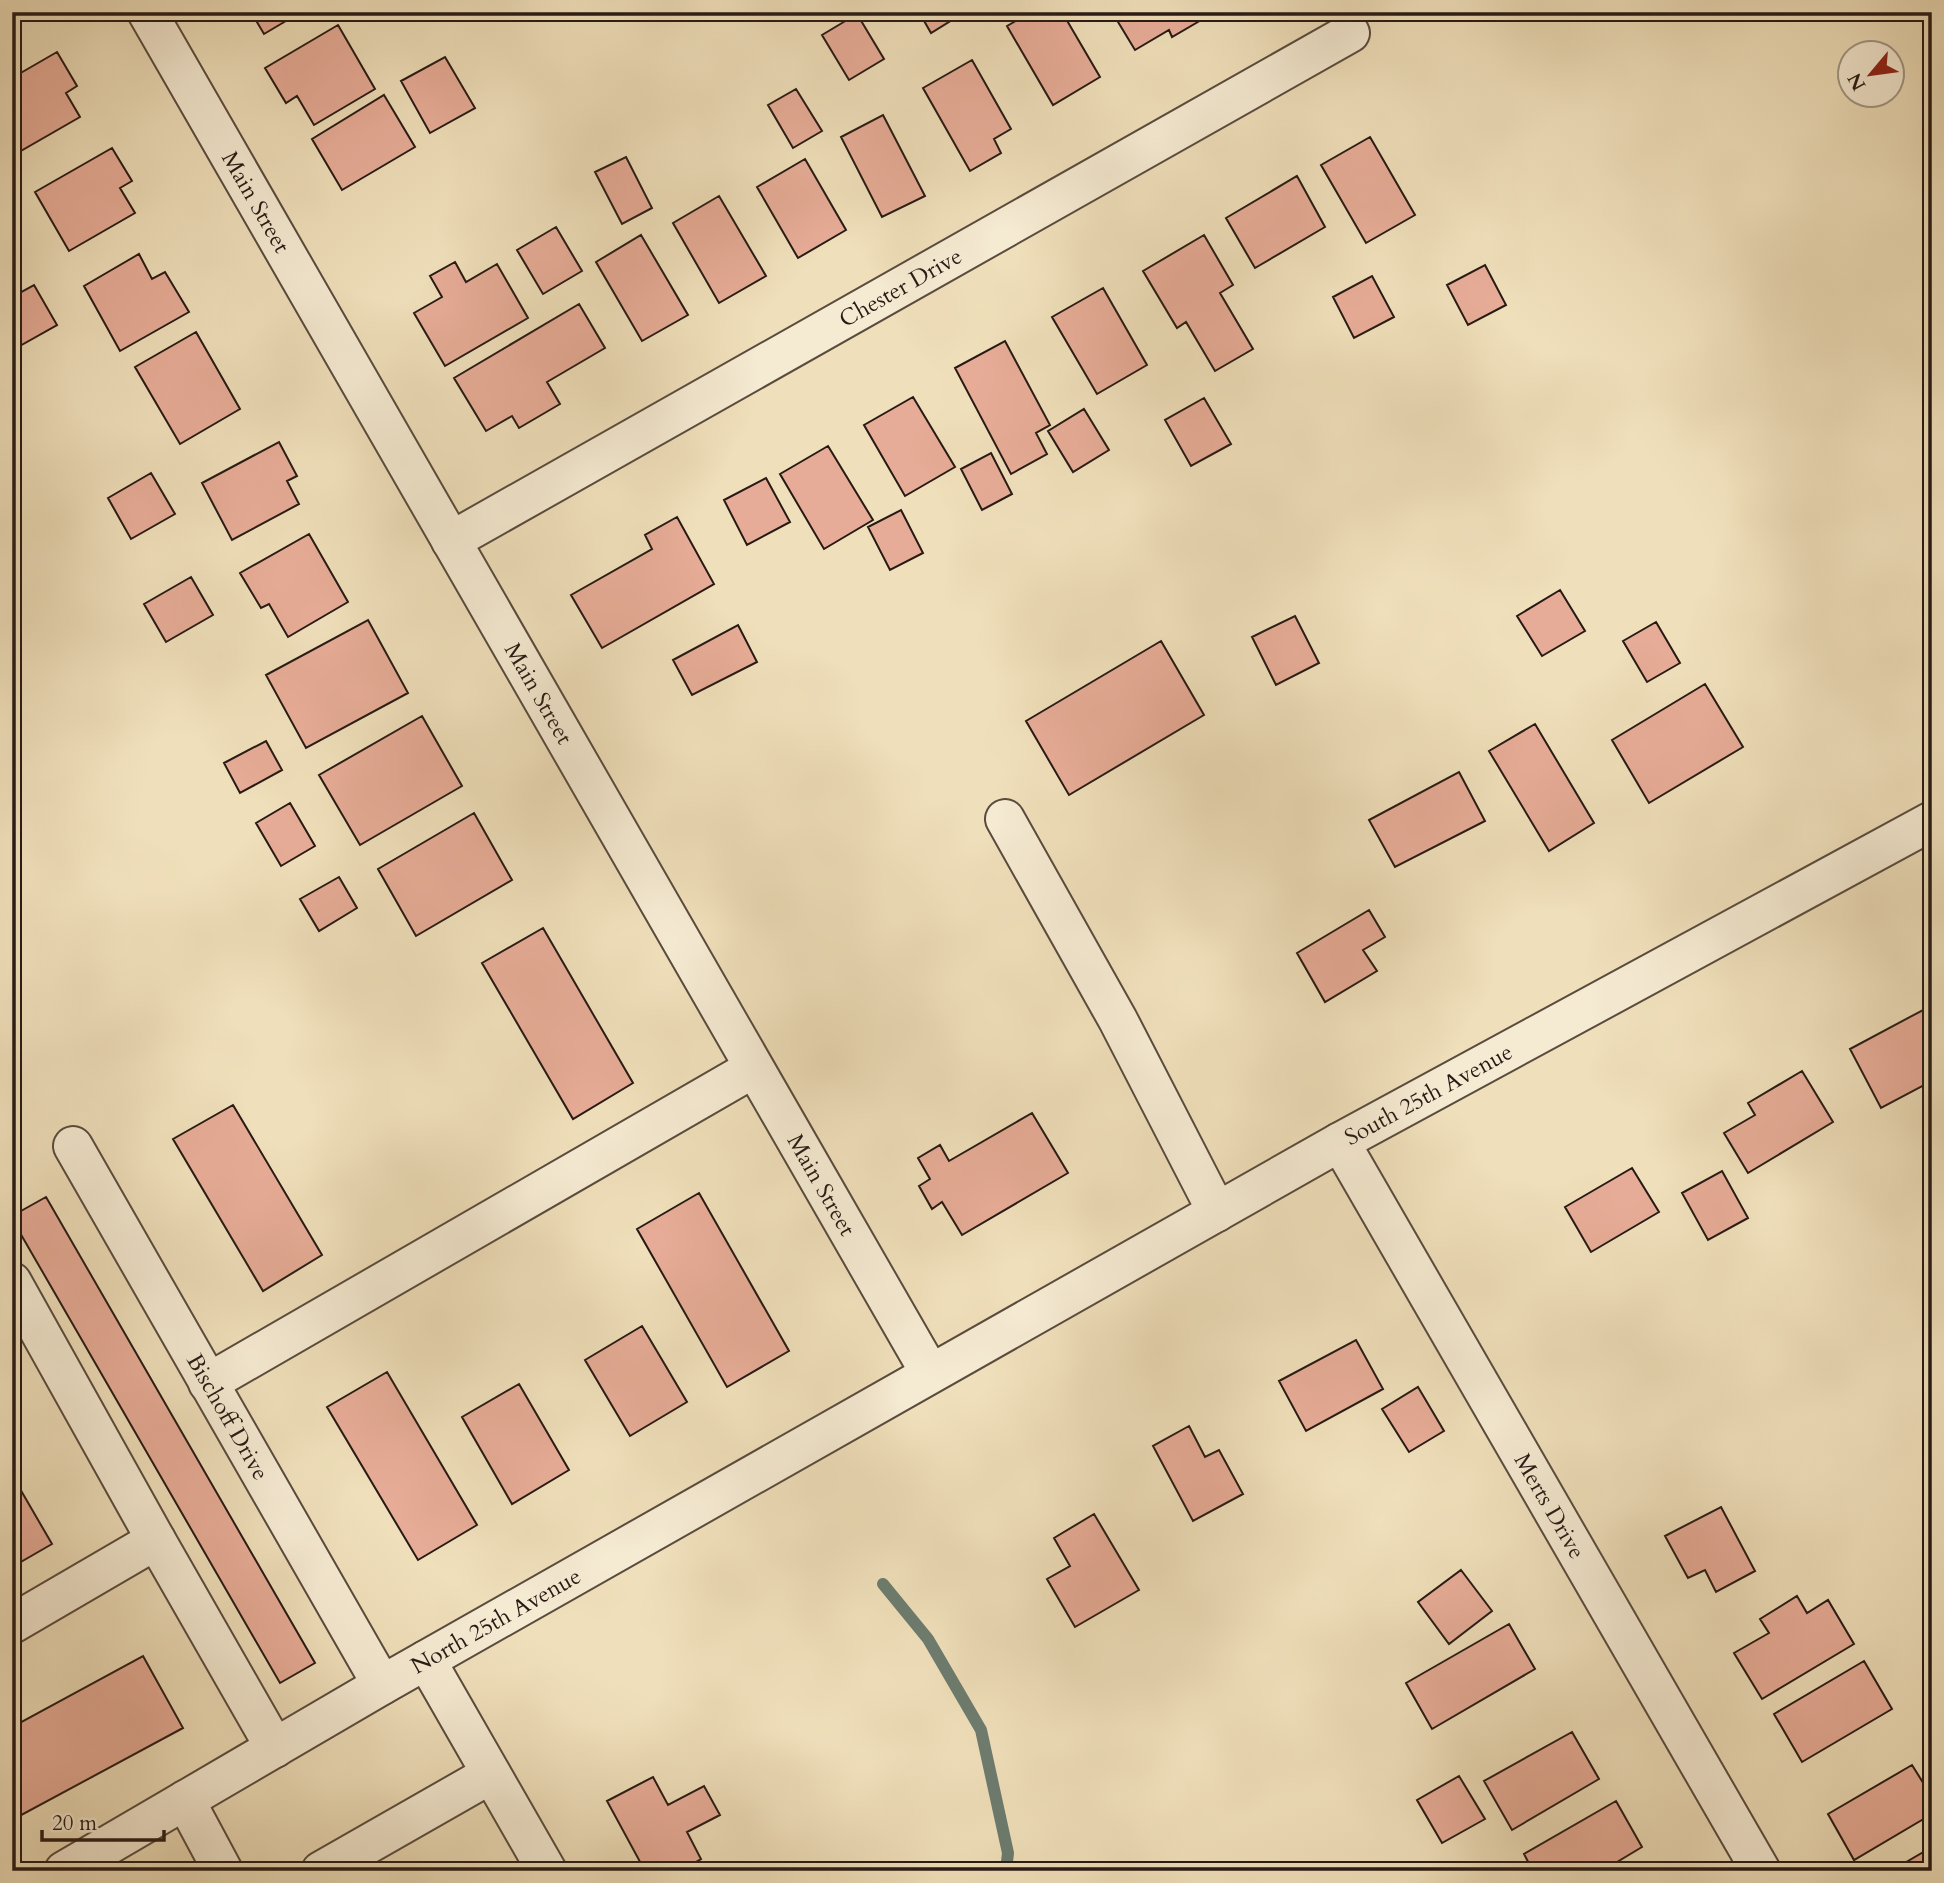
<svg xmlns="http://www.w3.org/2000/svg" width="1944" height="1883" font-family="Cardo,serif">
<rect width="100%" height="100%" fill="#efdfba"/>
<filter id="stains"><feTurbulence type="fractalNoise" baseFrequency=".00286" numOctaves="4"/><feColorMatrix values="0 0 0 0 .2 0 0 0 0 .09 0 0 0 0 .02 0 0 0 .5 -.17"/></filter>
<radialGradient id="worn" r=".72"><stop offset=".6" stop-color="#630" stop-opacity="0"/><stop offset="1" stop-color="#630" stop-opacity=".3"/></radialGradient>
<g fill="none" stroke-linecap="round" stroke-linejoin="round">
<path stroke="#6c7c6f" stroke-width="12" d="M 883,1584 L 928,1639 L 981,1730 L 1008,1853 L 1006,1871"/>
</g>
<path fill="#e7ac97" stroke="#271a14" stroke-width="2" d="M 251,12 L 301,12 L 264,34 Z
M 919,12 L 965,12 L 931,33 Z
M 1031,12 L 1062,12 L 1100,77 L 1053,105 L 1007,26 Z
M 1112,12 L 1199,12 L 1203,19 L 1172,37 L 1169,30 L 1135,50 Z
M 857,14 L 884,59 L 849,80 L 822,35 Z
M 338,25 L 375,89 L 314,125 L 297,96 L 286,103 L 265,68 Z
M 57,52 L 77,86 L 66,93 L 80,117 L 12,156 L 12,78 Z
M 445,57 L 475,108 L 430,133 L 401,81 Z
M 972,60 L 1011,129 L 994,139 L 1001,153 L 970,171 L 923,88 Z
M 796,89 L 822,131 L 793,148 L 768,105 Z
M 384,95 L 415,147 L 342,190 L 312,139 Z
M 883,115 L 925,196 L 882,217 L 841,137 Z
M 1370,137 L 1415,215 L 1366,243 L 1321,165 Z
M 112,148 L 132,181 L 120,188 L 135,213 L 69,251 L 35,192 Z
M 626,157 L 652,208 L 622,224 L 595,172 Z
M 805,159 L 846,230 L 798,258 L 757,187 Z
M 1297,176 L 1325,227 L 1255,268 L 1226,218 Z
M 719,196 L 766,276 L 719,303 L 673,223 Z
M 12,212 L 19,224 L 12,228 Z
M 556,227 L 582,271 L 543,294 L 517,250 Z
M 641,235 L 688,315 L 642,341 L 596,262 Z
M 1204,235 L 1233,285 L 1220,293 L 1253,349 L 1215,371 L 1186,322 L 1177,328 L 1143,271 Z
M 139,254 L 152,279 L 165,272 L 189,312 L 120,351 L 84,286 Z
M 455,262 L 466,282 L 497,264 L 528,318 L 445,366 L 414,313 L 442,297 L 430,276 Z
M 1485,265 L 1506,305 L 1468,325 L 1447,285 Z
M 1372,276 L 1394,317 L 1354,338 L 1333,297 Z
M 34,285 L 57,325 L 18,347 L 12,338 L 12,297 Z
M 1103,288 L 1147,365 L 1097,394 L 1052,317 Z
M 579,304 L 605,348 L 547,382 L 560,404 L 519,428 L 512,416 L 486,431 L 454,378 Z
M 196,332 L 240,409 L 180,444 L 135,367 Z
M 1005,341 L 1050,425 L 1036,433 L 1047,454 L 1011,474 L 955,368 Z
M 913,397 L 955,467 L 905,496 L 864,425 Z
M 1204,398 L 1231,444 L 1191,466 L 1165,420 Z
M 1084,409 L 1109,450 L 1073,472 L 1048,431 Z
M 279,442 L 297,476 L 287,481 L 299,504 L 232,540 L 202,483 Z
M 828,446 L 873,520 L 824,549 L 780,474 Z
M 991,453 L 1012,494 L 982,510 L 961,469 Z
M 151,473 L 175,514 L 131,539 L 108,498 Z
M 766,478 L 790,522 L 747,545 L 724,500 Z
M 901,510 L 923,553 L 890,570 L 868,527 Z
M 677,517 L 714,584 L 602,648 L 571,595 L 652,549 L 645,535 Z
M 309,534 L 348,602 L 288,637 L 269,604 L 261,608 L 240,573 Z
M 191,577 L 213,615 L 166,642 L 144,604 Z
M 1560,590 L 1585,631 L 1542,656 L 1517,616 Z
M 1295,616 L 1319,663 L 1276,685 L 1252,637 Z
M 368,620 L 408,693 L 306,748 L 266,675 Z
M 1656,622 L 1680,663 L 1647,682 L 1623,641 Z
M 738,625 L 757,662 L 692,695 L 673,660 Z
M 1161,641 L 1204,715 L 1069,795 L 1026,721 Z
M 1705,684 L 1743,747 L 1649,803 L 1612,740 Z
M 422,716 L 462,786 L 360,845 L 319,775 Z
M 1535,724 L 1594,823 L 1549,851 L 1489,751 Z
M 266,741 L 282,770 L 240,793 L 224,763 Z
M 1459,772 L 1485,821 L 1395,867 L 1369,820 Z
M 290,803 L 315,846 L 281,866 L 256,823 Z
M 474,813 L 512,880 L 416,936 L 378,869 Z
M 339,877 L 357,908 L 319,931 L 300,899 Z
M 1369,910 L 1385,937 L 1363,950 L 1377,971 L 1325,1002 L 1297,953 Z
M 543,928 L 633,1083 L 573,1119 L 482,963 Z
M 1923,1010 L 1932,1026 L 1932,1081 L 1881,1108 L 1850,1049 Z
M 1802,1071 L 1833,1122 L 1748,1173 L 1724,1133 L 1755,1115 L 1748,1103 Z
M 233,1105 L 322,1255 L 263,1291 L 173,1139 Z
M 1032,1113 L 1068,1173 L 962,1235 L 942,1202 L 932,1209 L 919,1186 L 930,1179 L 918,1158 L 940,1145 L 949,1161 Z
M 1632,1168 L 1659,1212 L 1591,1252 L 1565,1207 Z
M 1722,1171 L 1748,1218 L 1708,1240 L 1682,1193 Z
M 699,1193 L 789,1351 L 727,1387 L 637,1229 Z
M 46,1197 L 315,1663 L 280,1683 L 12,1219 L 12,1216 Z
M 642,1326 L 687,1402 L 630,1436 L 585,1360 Z
M 1356,1340 L 1383,1389 L 1306,1431 L 1279,1381 Z
M 387,1372 L 477,1525 L 418,1560 L 327,1407 Z
M 519,1384 L 569,1470 L 512,1504 L 462,1417 Z
M 1418,1387 L 1444,1431 L 1409,1452 L 1382,1409 Z
M 1189,1426 L 1205,1457 L 1219,1450 L 1243,1494 L 1193,1521 L 1153,1446 Z
M 12,1475 L 52,1544 L 12,1567 Z
M 1721,1507 L 1755,1571 L 1716,1592 L 1705,1570 L 1688,1578 L 1665,1536 Z
M 1094,1514 L 1139,1590 L 1075,1627 L 1047,1579 L 1070,1566 L 1054,1538 Z
M 1461,1570 L 1492,1611 L 1449,1644 L 1418,1602 Z
M 1797,1596 L 1807,1613 L 1828,1600 L 1854,1644 L 1762,1699 L 1734,1653 L 1769,1633 L 1760,1619 Z
M 1509,1624 L 1535,1669 L 1432,1729 L 1406,1683 Z
M 143,1656 L 183,1728 L 12,1820 L 12,1727 Z
M 1864,1661 L 1892,1709 L 1802,1762 L 1774,1714 Z
M 1572,1732 L 1599,1779 L 1512,1830 L 1484,1781 Z
M 1912,1765 L 1932,1797 L 1932,1814 L 1854,1860 L 1828,1814 Z
M 1459,1776 L 1485,1819 L 1442,1843 L 1417,1800 Z
M 653,1777 L 668,1805 L 704,1786 L 720,1815 L 687,1832 L 701,1859 L 680,1871 L 645,1871 L 607,1801 Z
M 1616,1801 L 1642,1847 L 1602,1871 L 1533,1871 L 1524,1854 Z
M 1932,1847 L 1932,1871 L 1891,1871 Z"/>
<g fill="none" stroke-linecap="round" stroke-linejoin="round">
<defs>
<g id="minor">
<path id="s1" d="M 147,12 L 930,1373"/>
<path id="s2" d="M 451,541 L 1350,33"/>
<path d="M 1005,819 L 1118,1020 L 1217,1212"/>
<path id="s3" d="M 1340,1142 L 1761,1871"/>
<path id="s4" d="M 73,1146 L 382,1685"/>
<path d="M 12,1282 L 156,1540"/>
<path d="M 208,1383 L 754,1068"/>
<path d="M 12,1624 L 156,1540 L 275,1748"/>
<path d="M 426,1660 L 547,1871"/>
<path d="M 185,1800 L 223,1871"/>
<path id="s5" d="M 64,1871 L 382,1685 L 1340,1142 L 1932,821"/>
<path d="M 321,1871 L 491,1774"/>
</g>
</defs>
<use href="#minor" stroke="#594b3e" stroke-width="42"/>
<use href="#minor" stroke="#f5ead2" stroke-width="38"/>
</g>
<g text-anchor="middle" stroke-width="5" stroke-linejoin="round" paint-order="stroke">
<g font-size="23" fill="#271a14" stroke="#f5ead2">
<text dy="8" stroke="none"><textPath href="#s1" startOffset="219">Main Street</textPath></text>
<text dy="8" stroke="none"><textPath href="#s2" startOffset="516">Chester Drive</textPath></text>
<text dy="8" stroke="none"><textPath href="#s1" startOffset="786">Main Street</textPath></text>
<text dy="8" stroke="none"><textPath href="#s5" startOffset="1570">South 25th Avenue</textPath></text>
<text dy="8" stroke="none"><textPath href="#s1" startOffset="1353">Main Street</textPath></text>
<text dy="8" stroke="none"><textPath href="#s4" startOffset="312">Bischoff Drive</textPath></text>
<text dy="8" stroke="none"><textPath href="#s3" startOffset="420">Merts Drive</textPath></text>
<text dy="8" stroke="none"><textPath href="#s5" startOffset="499">North 25th Avenue</textPath></text>
</g>
</g>
<rect width="1944" height="1883" fill="none" stroke="#efdfba" stroke-width="42"/>
<rect x="14" y="14" width="1916" height="1855" fill="none" stroke="#271a14" stroke-width="3.5"/>
<rect x="21" y="21" width="1902" height="1841" fill="none" stroke="#271a14" stroke-width="2"/>
<g transform="translate(1871 74) rotate(241)"><circle r="33" fill="#f5ead2" stroke="#a39786" stroke-width="2"/>
<path d="M0-5L12 26L0 18L-12 26Z" fill="#8f2418"/>
<text y="-10" font-size="19" font-weight="bold" text-anchor="middle" fill="#271a14">N</text>
</g>
<path d="M42 1830v10h122v-10" fill="none" stroke="#271a14" stroke-width="3.5"/>
<text x="52" y="1830" font-size="21" fill="#271a14" stroke="#f5ead2" stroke-width="5" paint-order="stroke">20 m</text>
<rect width="100%" height="100%" filter="url(#stains)"/>
<rect width="100%" height="100%" fill="url(#worn)"/>
</svg>
